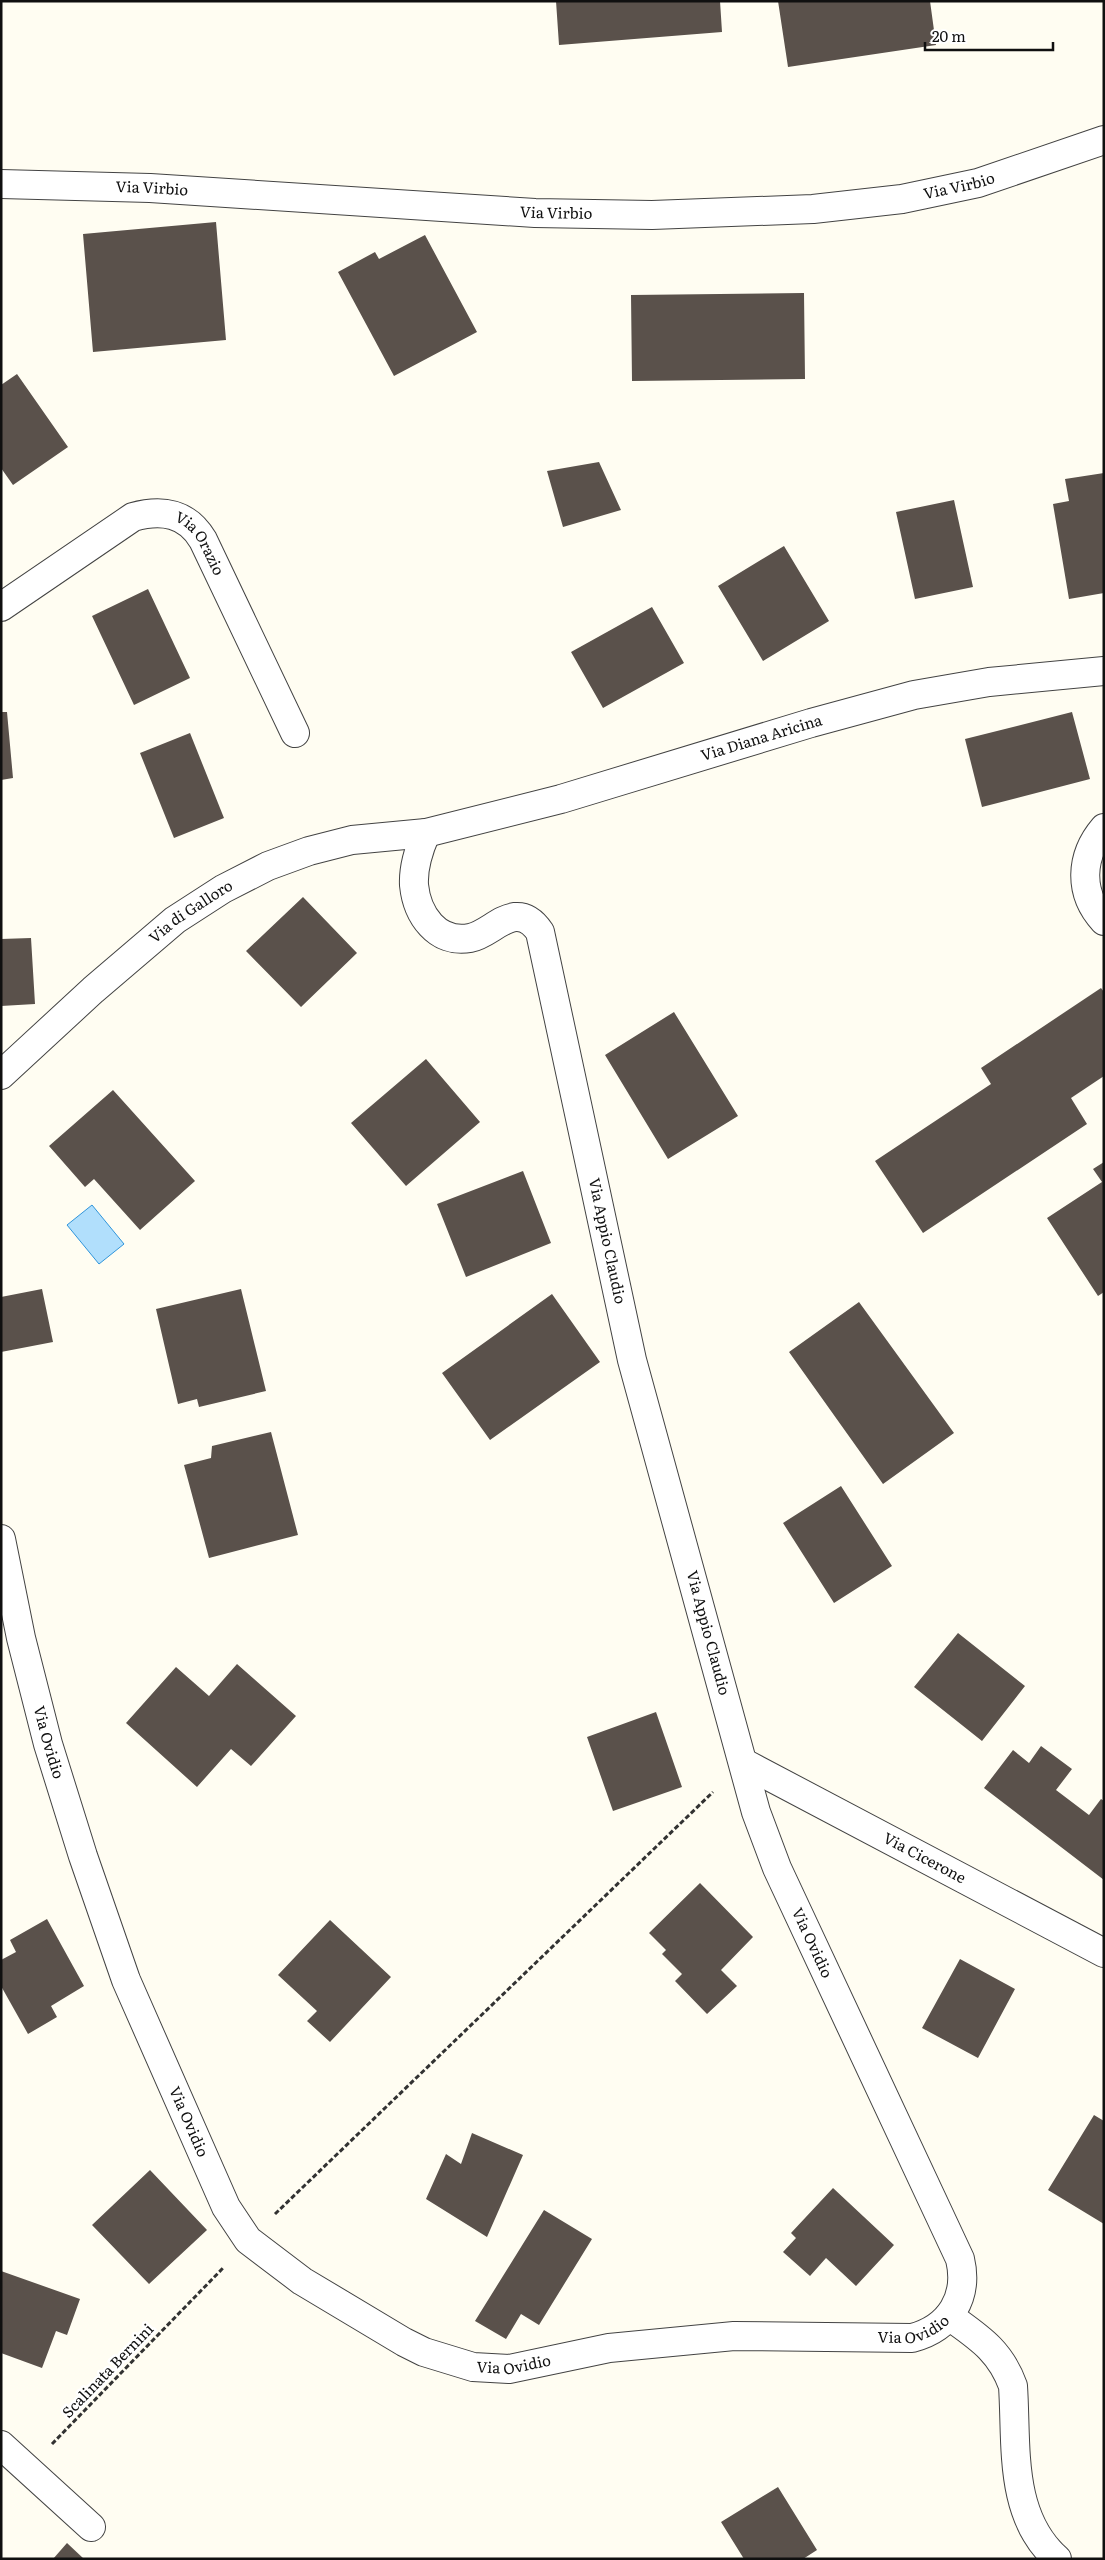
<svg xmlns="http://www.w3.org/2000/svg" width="1105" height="2560" font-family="Literata,serif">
<rect width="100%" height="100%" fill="#fffdf2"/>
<path fill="#b1dffc" stroke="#3095db" d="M 92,1205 L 124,1244 L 99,1264 L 67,1225 Z"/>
<path fill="#5a514b" d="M 556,1 L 720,1 L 722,32 L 559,45 Z
M 778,1 L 930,1 L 936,45 L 788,67 Z
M 216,222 L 226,340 L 93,352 L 83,234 Z
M 425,235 L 477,332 L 394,376 L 338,272 L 375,252 L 379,259 Z
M 804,293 L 805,379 L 632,381 L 631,295 Z
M 17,374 L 68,447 L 13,485 L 1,468 L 1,385 Z
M 599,462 L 621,510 L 563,527 L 547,471 Z
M 1104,473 L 1104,593 L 1069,599 L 1053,504 L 1069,501 L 1065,479 Z
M 954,500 L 973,587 L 915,599 L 896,512 Z
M 784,546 L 829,621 L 763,661 L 718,586 Z
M 148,589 L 190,678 L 134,705 L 92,616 Z
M 652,607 L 684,663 L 603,708 L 571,652 Z
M 1,712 L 7,712 L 13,778 L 1,780 Z
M 1072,712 L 1090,779 L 982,807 L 965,739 Z
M 190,733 L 224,818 L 174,838 L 140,753 Z
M 303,897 L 357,953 L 301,1007 L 246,951 Z
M 31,938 L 35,1004 L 1,1006 L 1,939 Z
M 1101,988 L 1104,992 L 1104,1076 L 1071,1098 L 1087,1124 L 923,1233 L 875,1161 L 991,1084 L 981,1068 Z
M 674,1012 L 738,1116 L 668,1159 L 605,1055 Z
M 426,1059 L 480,1122 L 406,1186 L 351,1123 Z
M 113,1090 L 195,1181 L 140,1230 L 94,1179 L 85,1187 L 49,1146 Z
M 1104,1162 L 1104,1292 L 1098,1296 L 1047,1218 L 1102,1182 L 1093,1169 Z
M 523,1171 L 551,1243 L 466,1277 L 437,1204 Z
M 42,1289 L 53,1342 L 1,1352 L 1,1297 Z
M 241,1289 L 266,1391 L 199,1407 L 197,1399 L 178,1404 L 156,1309 Z
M 552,1294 L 600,1362 L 490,1440 L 442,1373 Z
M 859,1302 L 954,1433 L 883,1484 L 789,1352 Z
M 271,1432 L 298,1535 L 209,1558 L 184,1465 L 211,1458 L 212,1446 Z
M 841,1486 L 892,1566 L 834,1603 L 783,1523 Z
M 958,1633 L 1025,1686 L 982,1741 L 914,1687 Z
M 237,1664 L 296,1716 L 251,1766 L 231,1749 L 197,1787 L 126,1723 L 176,1667 L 209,1696 Z
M 656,1712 L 682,1787 L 613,1811 L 587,1737 Z
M 1041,1746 L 1072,1769 L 1056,1790 L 1089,1815 L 1101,1799 L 1104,1801 L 1104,1880 L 984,1788 L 1013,1750 L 1029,1763 Z
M 700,1883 L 753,1937 L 721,1970 L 737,1986 L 707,2014 L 675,1981 L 682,1974 L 662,1954 L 666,1950 L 649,1933 Z
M 47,1919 L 84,1986 L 51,2006 L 57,2017 L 28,2034 L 1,1986 L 1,1960 L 16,1952 L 10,1940 Z
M 330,1920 L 391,1977 L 330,2042 L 307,2021 L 317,2011 L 278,1975 Z
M 960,1959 L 1015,1989 L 978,2058 L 922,2028 Z
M 1094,2115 L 1104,2121 L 1104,2224 L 1048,2190 Z
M 472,2133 L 523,2155 L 487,2237 L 426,2199 L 446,2154 L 461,2164 Z
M 150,2170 L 207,2230 L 149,2284 L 92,2225 Z
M 833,2188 L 894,2245 L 856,2286 L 826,2258 L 810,2276 L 783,2252 L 796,2238 L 791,2233 Z
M 544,2210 L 592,2239 L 539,2325 L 521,2314 L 506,2339 L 475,2321 Z
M 1,2271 L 80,2299 L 67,2335 L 56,2331 L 42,2368 L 1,2353 Z
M 778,2487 L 817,2550 L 803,2559 L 744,2559 L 721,2522 Z
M 67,2543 L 84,2559 L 53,2559 Z"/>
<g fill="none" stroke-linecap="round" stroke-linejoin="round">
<defs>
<g id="minor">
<path id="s1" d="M 1,184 L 150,188 L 535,213 L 652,215 L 813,209 L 902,199 L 978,183 L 1104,140"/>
<path id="s2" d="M 1,607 L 133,517 C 162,509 187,513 203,540 L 295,733"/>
<path d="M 1104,828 C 1080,856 1078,893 1104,921"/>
<path id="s3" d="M 1,1075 L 93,990 L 175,920 L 223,889 L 268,866 L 309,851 L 352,840 L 426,833 L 561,799 L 811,723 L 914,695 L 989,682 L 1104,671"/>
<path id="s4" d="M 1,1539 L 21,1638 L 48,1744 L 83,1856 L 126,1980 L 226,2207 L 248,2240 L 302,2281 L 404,2342 L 424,2352 L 473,2367 L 509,2369 L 609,2348 L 734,2336 L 912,2338 C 950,2328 969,2297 960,2259 L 777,1868 L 756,1812 L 632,1360 L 540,932 C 534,923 526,916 515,917 C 499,919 486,935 470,938 C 437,944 417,915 414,885 C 413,867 419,849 426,833"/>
<path id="s5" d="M 744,1763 L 1104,1953"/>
<path d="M 949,2316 C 978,2337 1000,2350 1013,2386 C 1017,2445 1008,2515 1057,2559"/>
<path d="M 1,2445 L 91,2527"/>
</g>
</defs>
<use href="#minor" stroke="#434343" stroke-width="30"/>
<path stroke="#323232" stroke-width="3" stroke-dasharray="5 2.5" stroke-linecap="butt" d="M 275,2214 L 713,1792
M 52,2444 L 224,2267"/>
<use href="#minor" stroke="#fff" stroke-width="28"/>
</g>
<g text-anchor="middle" stroke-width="5" stroke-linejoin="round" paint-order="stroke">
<g font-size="15" fill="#101010" stroke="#fff">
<text dy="5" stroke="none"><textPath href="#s1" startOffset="961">Via Virbio</textPath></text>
<text dy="5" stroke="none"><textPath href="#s1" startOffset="151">Via Virbio</textPath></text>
<text dy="5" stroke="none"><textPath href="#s1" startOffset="556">Via Virbio</textPath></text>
<text dy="5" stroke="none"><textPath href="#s2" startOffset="241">Via Orazio</textPath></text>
<text dy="5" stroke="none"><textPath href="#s3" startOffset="852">Via Diana Aricina</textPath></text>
<text dy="5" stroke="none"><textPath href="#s3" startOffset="251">Via di Galloro</textPath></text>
<text transform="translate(607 1241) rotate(78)" y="5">Via Appio Claudio</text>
<text transform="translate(708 1633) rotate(75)" y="5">Via Appio Claudio</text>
<text dy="5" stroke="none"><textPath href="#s4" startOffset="209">Via Ovidio</textPath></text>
<text dy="5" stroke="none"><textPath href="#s5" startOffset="204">Via Cicerone</textPath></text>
<text transform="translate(812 1943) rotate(65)" y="5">Via Ovidio</text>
<text dy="5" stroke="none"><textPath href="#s4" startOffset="614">Via Ovidio</textPath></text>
<text dy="5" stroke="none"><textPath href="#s4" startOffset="1452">Via Ovidio</textPath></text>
<text dy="5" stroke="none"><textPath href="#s4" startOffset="1048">Via Ovidio</textPath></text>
<text transform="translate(108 2371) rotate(-46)" y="5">Scalinata Bernini</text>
</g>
</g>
<rect width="1105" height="2560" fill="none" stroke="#101010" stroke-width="5"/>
<path d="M925 42v8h128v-8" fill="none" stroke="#101010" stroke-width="2.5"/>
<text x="932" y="42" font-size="15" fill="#101010" stroke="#ffffff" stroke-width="4" paint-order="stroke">20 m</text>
</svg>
